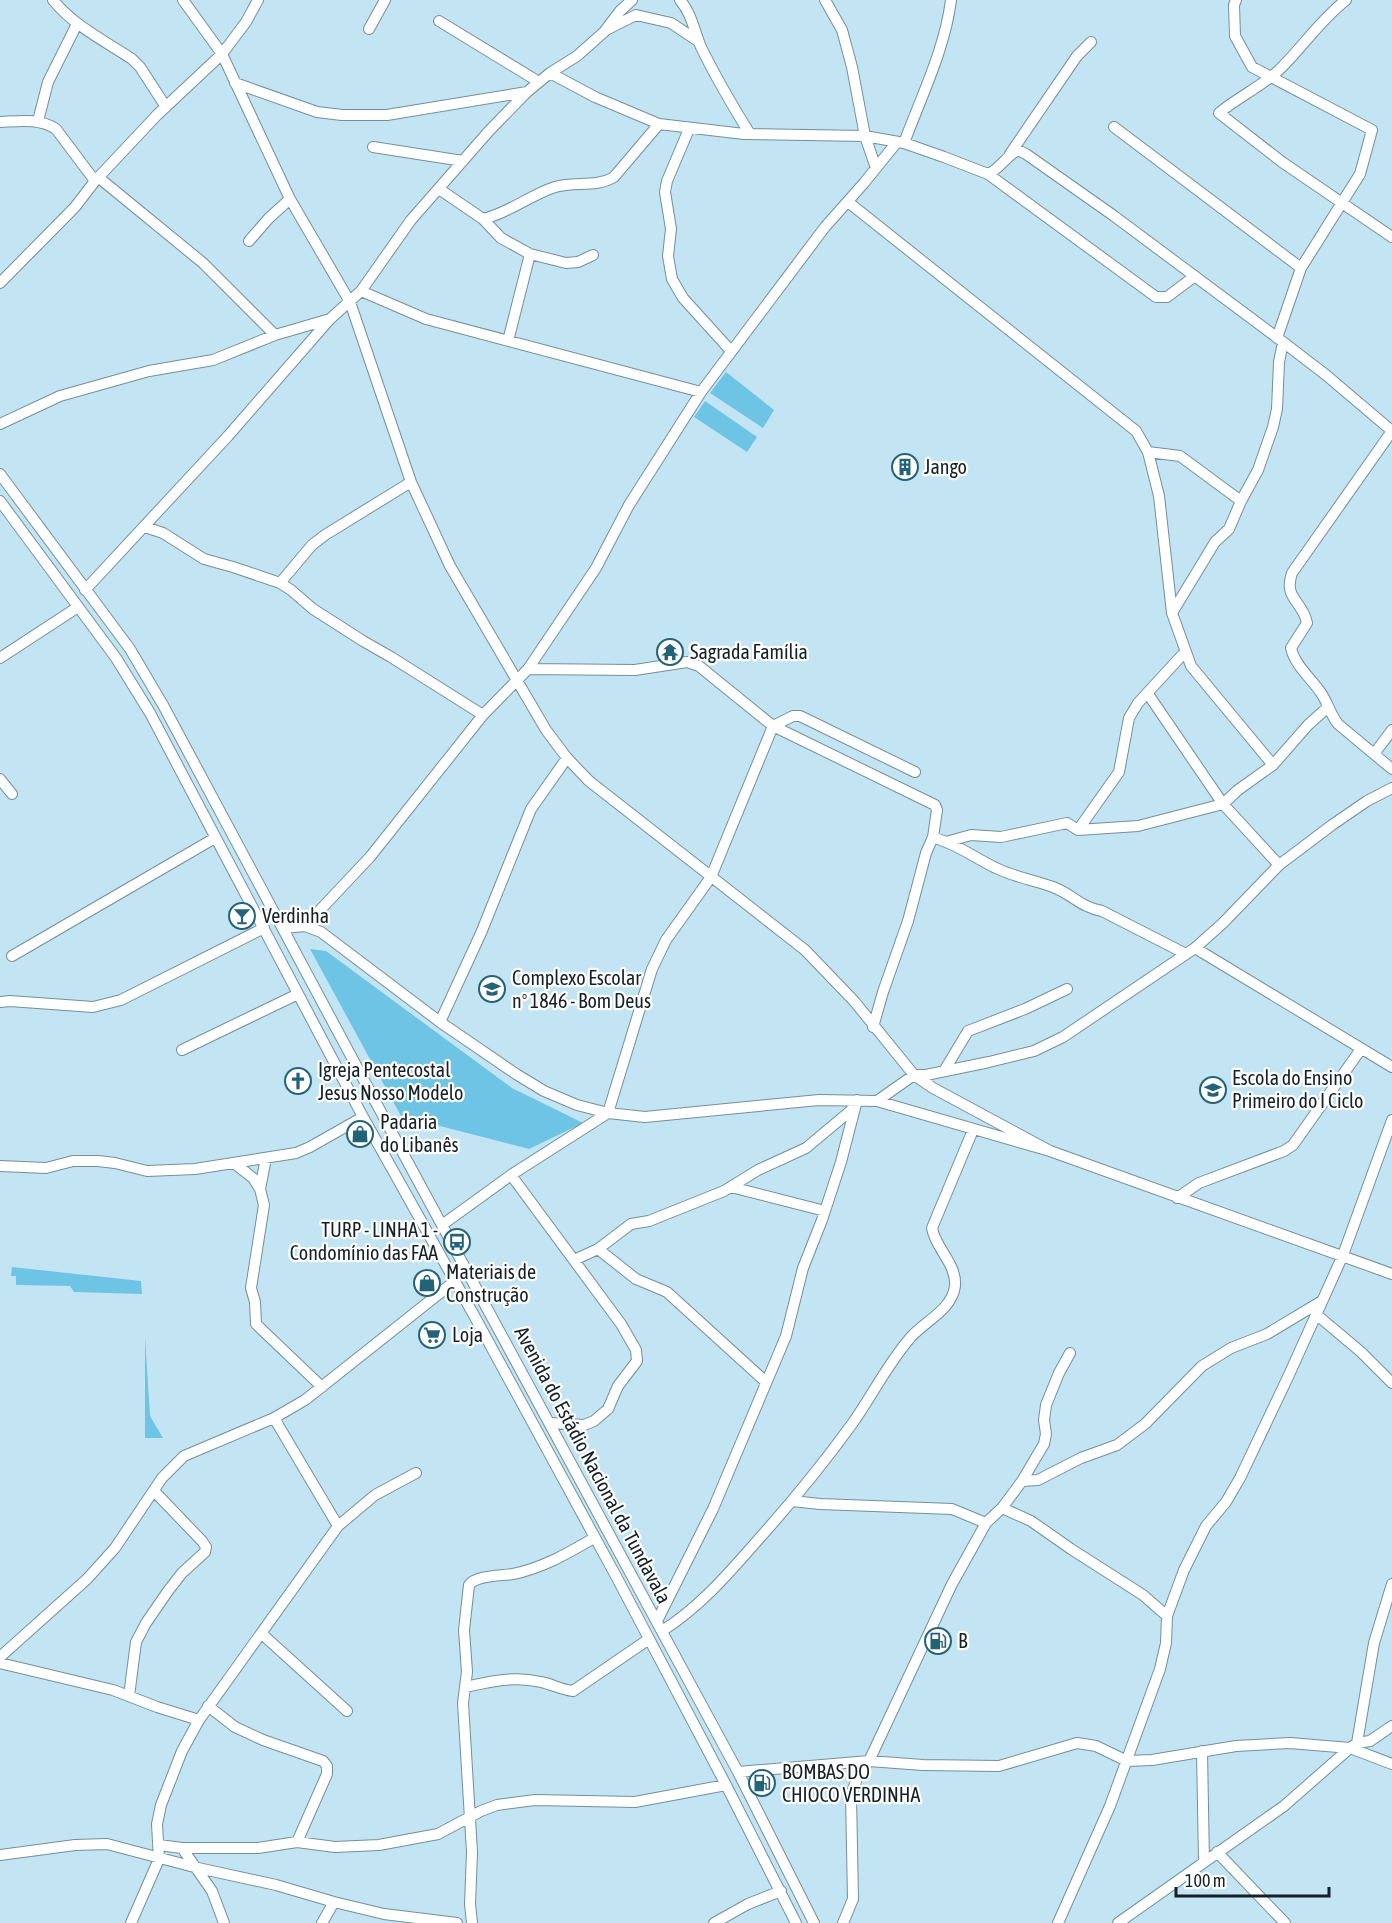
<svg xmlns="http://www.w3.org/2000/svg" width="1392" height="1923" font-family="'Asap Condensed',sans-serif">
<rect width="100%" height="100%" fill="#c3e5f3"/>
<path fill="#6ec4e4" d="M 726,372 L 774,410 L 763,428 L 710,393 Z
M 705,401 L 757,437 L 747,452 L 694,417 Z
M 310,949 L 326,951 L 512,1088 L 583,1123 L 529,1149 L 401,1116 Z
M 12,1267 L 141,1281 L 142,1294 L 74,1292 L 70,1286 L 16,1285 L 16,1276 L 11,1276 Z
M 145,1337 L 150,1416 L 163,1438 L 145,1438 Z"/>
<g fill="none" stroke-linecap="round" stroke-linejoin="round">
<defs>
<path id="minor" d="M 53,0 C 74,26 105,41 132,59 L 140,67 L 166,107
M 183,0 L 222,54 L 290,199 L 350,302 L 411,482 L 450,566 L 546,730 L 567,758 L 589,781 L 805,950 L 854,1001 L 914,1075 L 933,1088 L 1050,1151
M 680,0 C 692,14 694,31 701,47 C 716,78 732,105 750,134
M 825,0 L 842,30 L 852,67 L 865,136 L 876,168
M 1236,0 L 1234,5 L 1235,36 L 1252,67 L 1372,130 L 1360,174 L 1301,268 L 1277,338
M 1346,0 C 1319,21 1303,47 1279,70 C 1261,87 1238,97 1219,113 L 1282,162 L 1392,237
M 439,21 L 539,82
M 369,29 L 385,0
M 606,30 L 636,15 L 671,23 L 698,41
M 550,73 L 595,97 L 659,124 L 744,134 L 865,136 L 904,143 L 944,157 L 988,174 L 1156,297 L 1167,297 L 1195,276
M 235,83 L 317,112 L 342,115 L 387,115 L 527,92
M 38,121 L 48,82 L 77,24
M 0,122 C 20,121 39,118 56,129 L 95,181
M 1114,127 L 1301,268
M 689,129 L 667,181 L 665,192 L 671,229 L 668,256 L 672,279 L 683,298 L 731,351
M 904,143 C 921,97 945,49 951,0
M 373,147 L 463,161
M 1010,154 L 1077,56 L 1091,42
M 988,174 C 1000,169 1006,156 1018,150 L 1026,154 L 1114,216 L 1283,342 L 1326,375 L 1392,431
M 98,177 L 203,263 L 275,335
M 439,189 L 483,219 C 509,213 530,195 555,187 C 575,181 596,188 614,177 L 659,124
M 848,202 L 1136,431 L 1148,452 L 1159,496 L 1172,613 L 1191,666 L 1273,765
M 483,219 L 501,238 L 530,254 L 566,263 L 578,262 L 593,255
M 249,241 L 269,218 L 290,199
M 0,283 L 75,207 L 95,181 L 157,115 L 222,54 L 246,22 L 258,0
M 361,291 L 426,319 L 701,392
M 508,341 L 530,254
M 0,424 L 60,396 L 149,371 L 213,360 L 275,335 L 330,319
M 1392,431 L 1292,573 C 1283,599 1303,601 1307,623 L 1291,648 C 1295,666 1312,679 1321,693 C 1328,703 1330,714 1338,724 L 1392,769
M 1148,452 L 1180,456 L 1241,501
M 0,474 L 130,649 L 163,705 L 404,1155 L 738,1772 L 814,1923
M 0,501 L 116,658 L 150,713 L 363,1117 L 476,1319 L 617,1578 L 726,1785 L 796,1923
M 145,527 L 163,533 L 204,559 L 233,567 L 280,583 L 291,590 L 313,609 L 363,641 L 391,657 L 483,715
M 280,583 L 312,545 L 325,535 L 411,482
M 85,590 L 228,436 L 330,319 L 361,291 L 411,220 L 489,131 L 527,92 L 550,73 L 577,56 L 604,32 L 620,11 L 632,0
M 1172,613 L 1215,542 L 1229,529 L 1241,501 L 1258,470 L 1273,427 L 1277,409 L 1279,362 L 1283,342
M 0,658 L 78,607
M 528,669 L 635,670 L 687,662 L 699,666 L 773,726 L 935,805 L 937,810 L 933,837 L 926,853 L 908,921 L 883,992 L 873,1027
M 1148,694 L 1223,804 L 1279,865
M 1374,754 L 1392,730
M 0,779 L 12,794
M 1078,830 L 1119,772 L 1129,718 L 1138,703 L 1185,652
M 933,837 L 946,842 L 971,835 L 1001,837 L 1067,823 L 1078,830 L 1138,826 L 1223,804 L 1238,790 L 1273,765 L 1308,725 L 1328,707
M 946,842 C 964,849 979,860 996,868 C 1014,877 1034,880 1053,887 C 1072,894 1080,907 1102,911 L 1186,954
M 305,926 L 370,857 L 483,715 L 528,669 L 596,568 L 629,505 L 701,392 L 825,227 L 864,183 L 897,142
M 284,928 L 305,926 L 321,932 L 440,1022 L 516,1074 L 544,1091 L 577,1105 L 608,1113 L 645,1117 L 819,1100 L 877,1101 L 1050,1151 L 1392,1274
M 1195,948 L 1392,1067
M 12,956 L 215,838
M 0,1002 L 10,1001 L 93,1007 L 121,1000 L 264,928
M 440,1022 L 481,933 L 531,809 L 567,758
M 182,1050 L 298,994
M 944,1071 L 968,1031 L 1025,1009 L 1067,989
M 877,1101 L 914,1075 L 926,1075 L 989,1062 L 1034,1051 L 1063,1037 L 1195,948 L 1223,923 L 1279,865 L 1332,825 L 1367,801 L 1392,788
M 234,1163 L 253,1178 L 260,1189 L 264,1205 L 251,1288 L 255,1302 L 256,1324 L 322,1387
M 0,1166 L 46,1168 L 73,1161 L 98,1161 L 115,1163 L 147,1171 L 195,1169 L 296,1153 L 310,1147 L 363,1117
M 511,1175 L 621,1324 L 636,1350 L 637,1361 L 618,1386 L 608,1409 L 594,1421 L 584,1425 L 551,1423
M 731,1187 L 825,1211
M 260,1189 L 266,1158
M 1177,1198 L 1199,1183 L 1284,1151 L 1293,1145 L 1361,1049
M 442,1225 L 511,1175 L 608,1113 L 652,969 L 666,940 L 711,877 L 773,726 L 793,716 L 800,716 L 915,772
M 598,1249 L 636,1279 L 667,1292 L 766,1382
M 574,1260 L 598,1249 L 631,1224 L 649,1221 L 724,1191 L 758,1170 L 806,1148 L 855,1107
M 1317,1315 L 1361,1352 L 1392,1383
M 274,1418 L 338,1526
M 1022,1481 L 1038,1480 L 1081,1458 L 1117,1445 L 1145,1424 L 1202,1366 L 1231,1348 L 1267,1334 L 1322,1301
M 792,1501 L 820,1504 L 952,1509 L 986,1523
M 1002,1508 L 1031,1521 L 1071,1549 L 1143,1595 L 1167,1616
M 657,1621 L 713,1509 L 786,1336 L 803,1268 L 822,1220 L 841,1162 L 857,1100
M 662,1631 C 700,1607 728,1574 757,1541 C 791,1503 823,1464 852,1424 C 872,1396 888,1363 911,1337 C 925,1321 952,1310 955,1286 C 957,1264 935,1248 932,1228 L 973,1130
M 262,1634 L 347,1711
M 0,1657 L 87,1579 L 115,1548 L 162,1478 L 184,1456 L 274,1418 L 305,1400 L 455,1281
M 0,1663 L 113,1690 L 157,1707 L 199,1720
M 466,1687 C 491,1681 515,1676 541,1682 C 552,1684 561,1690 573,1691 L 649,1639
M 129,1696 L 136,1642 L 146,1623 L 168,1591 L 182,1573 L 205,1552 L 206,1547 L 202,1541 L 154,1491
M 208,1706 L 235,1727 L 263,1740 L 323,1761 L 327,1766 L 327,1774 L 297,1842
M 1357,1743 L 1374,1643 L 1392,1584
M 1202,1751 L 1204,1862
M 738,1772 L 869,1761 L 923,1765 L 999,1766 L 1077,1743 L 1096,1746 L 1127,1761 L 1152,1760 L 1236,1746 L 1290,1743 L 1350,1748 L 1392,1764
M 159,1845 L 182,1848 L 258,1848 L 297,1842 L 335,1847 L 379,1845 L 438,1834 L 481,1811 L 497,1805 L 535,1800 L 635,1802 L 726,1785
M 182,1848 L 212,1891 L 224,1923
M 1217,1852 L 1285,1923
M 0,1855 L 75,1845 L 107,1844 L 198,1868 L 276,1885 L 334,1902 L 384,1914 L 457,1923
M 131,1923 L 159,1859 L 157,1824 L 161,1805 L 182,1751 L 199,1720 L 338,1526 L 375,1495 L 416,1473
M 322,1923 L 334,1902
M 472,1923 L 470,1904 L 472,1852 L 463,1703 L 467,1672 L 464,1630 L 469,1585 C 476,1575 501,1576 513,1574 C 543,1568 568,1553 594,1538
M 714,1923 L 748,1904 L 781,1891
M 843,1923 L 853,1899 L 851,1795 L 858,1776 L 869,1761 L 952,1584 L 986,1523 L 1002,1508 L 1022,1481 L 1044,1444 L 1046,1434 L 1044,1420 L 1046,1405 L 1059,1373 L 1070,1353
M 1058,1923 L 1110,1806 L 1160,1669 L 1166,1643 L 1167,1616 L 1184,1570 L 1206,1526 L 1226,1502 L 1240,1478 L 1288,1377 L 1343,1255 L 1392,1120
M 1118,1923 L 1284,1806 L 1350,1748 L 1357,1743 L 1370,1741 L 1392,1726"/>
</defs>
<use href="#minor" stroke="#71909d" stroke-width="12"/>
<use href="#minor" stroke="#fff" stroke-width="10"/>
</g>
<defs>
<symbol id="building-ring" viewBox="-11 -11 22 22"><circle r="9.5" fill="#fff" stroke="#236378" stroke-width="1.5"/><path d="M-4-6H4V6H1V3H-1V6H-4ZM-2.5-4.3h1.7v1.8h-1.7ZM.8-4.3h1.7v1.8H.8ZM-2.5-1h1.7V.8h-1.7ZM.8-1h1.7V.8H.8Z" fill="#236378"/></symbol>
<symbol id="temple-ring" viewBox="-11 -11 22 22"><circle r="9.5" fill="#fff" stroke="#236378" stroke-width="1.5"/><path d="M0-6L5-2H3V0L6.5 2.5H4V6H1.5V3h-3V6H-4V2.5H-6.5L-3 0V-2H-5Z" fill="#236378"/></symbol>
<symbol id="bar-ring" viewBox="-11 -11 22 22"><circle r="9.5" fill="#fff" stroke="#236378" stroke-width="1.5"/><path d="M-6-5H6L.8 .8V4.5H3.5V6h-7V4.5H-.8V.8Z" fill="#236378"/></symbol>
<symbol id="school-ring" viewBox="-11 -11 22 22"><circle r="9.5" fill="#fff" stroke="#236378" stroke-width="1.5"/><path d="M0-5L7-2L0 1L-7-2ZM-4 1L0 2.5L4 1V4Q0 6-4 4Z" fill="#236378"/></symbol>
<symbol id="church-ring" viewBox="-11 -11 22 22"><circle r="9.5" fill="#fff" stroke="#236378" stroke-width="1.5"/><path d="M-1.2-6h2.4v3.5h3.3v2.4h-3.3V6h-2.4V-.1h-3.3v-2.4h3.3Z" fill="#236378"/></symbol>
<symbol id="shop-ring" viewBox="-11 -11 22 22"><circle r="9.5" fill="#fff" stroke="#236378" stroke-width="1.5"/><path d="M-5-2.5h2.3a2.7 3.5 0 0 1 5.4 0H5L5.5 6h-11ZM-1.5-2.5h3a1.5 2.3 0 0 0-3 0Z" fill="#236378"/></symbol>
<symbol id="bus-ring" viewBox="-11 -11 22 22"><circle r="9.5" fill="#fff" stroke="#236378" stroke-width="1.5"/><path d="M-5-6H5V4H4V6H2V4H-2V6H-4V4H-5ZM-3.5-4V0h7V-4ZM-3.5 1.2v1.5H-2V1.2ZM2 1.2v1.5H3.5V1.2Z" fill="#236378"/></symbol>
<symbol id="supermarket-ring" viewBox="-11 -11 22 22"><circle r="9.5" fill="#fff" stroke="#236378" stroke-width="1.5"/><path d="M-6-5.5h2.5l.6 2H6L4.5 2H-2.5L-4.4-4H-6ZM-1.5 3.2a1.3 1.3 0 1 0 .1 0ZM3 3.2a1.3 1.3 0 1 0 .1 0Z" fill="#236378"/></symbol>
<symbol id="fuel-ring" viewBox="-11 -11 22 22"><circle r="9.5" fill="#fff" stroke="#236378" stroke-width="1.5"/><path d="M-5.5-6h7V0h2V4h1.3V-2.5L3-4.5l.8-.8L6-3V5H2.5V1h-1V6h-7ZM-4.2-4.7v3.2H.2V-4.7Z" fill="#236378"/></symbol>
</defs>
<g fill-rule="evenodd">
<use href="#building-ring" x="890" y="452" width="30" height="30"/>
<use href="#temple-ring" x="655" y="637" width="30" height="30"/>
<use href="#bar-ring" x="227" y="901" width="30" height="30"/>
<use href="#school-ring" x="477" y="974" width="30" height="30"/>
<use href="#church-ring" x="283" y="1066" width="30" height="30"/>
<use href="#school-ring" x="1198" y="1075" width="30" height="30"/>
<use href="#shop-ring" x="345" y="1119" width="30" height="30"/>
<use href="#bus-ring" x="442" y="1227" width="30" height="30"/>
<use href="#shop-ring" x="412" y="1268" width="30" height="30"/>
<use href="#supermarket-ring" x="417" y="1320" width="30" height="30"/>
<use href="#fuel-ring" x="923" y="1626" width="30" height="30"/>
<use href="#fuel-ring" x="747" y="1768" width="30" height="30"/>
</g>
<g text-anchor="middle" stroke-width="4.5" stroke-linejoin="round" paint-order="stroke">
<g font-size="20" fill="#152126" stroke="#fff" text-anchor="start">
<text x="924" y="474">Jango</text>
<text x="690" y="659">Sagrada Família</text>
<text x="262" y="923">Verdinha</text>
<text x="512" y="985">Complexo Escolar<tspan x="512" dy="23">nº 1846 - Bom Deus</tspan></text>
<text x="318" y="1077">Igreja Pentecostal<tspan x="318" dy="23">Jesus Nosso Modelo</tspan></text>
<text x="1232" y="1085">Escola do Ensino<tspan x="1232" dy="23">Primeiro do I Ciclo</tspan></text>
<text x="380" y="1129">Padaria<tspan x="380" dy="23">do Libanês</tspan></text>
<text x="438" y="1237" text-anchor="end">TURP - LINHA 1 -<tspan x="438" dy="23">Condomínio das FAA</tspan></text>
<text x="446" y="1279">Materiais de<tspan x="446" dy="23">Construção</tspan></text>
<text x="452" y="1342">Loja</text>
<text x="958" y="1648">B</text>
<text x="782" y="1779">BOMBAS DO<tspan x="782" dy="23">CHIOCO VERDINHA</tspan></text>
</g>
<g font-size="20" fill="#152126" stroke="#fff">
<text transform="translate(593 1465) rotate(62)" y="7">Avenida do Estádio Nacional da Tundavala</text>
</g>
</g>
<path d="M1176 1887v9h153v-9" fill="none" stroke="#152126" stroke-width="3"/>
<text x="1185" y="1887" font-size="18" fill="#152126" stroke="#ffffff" stroke-width="4.5" paint-order="stroke">100 m</text>
</svg>
